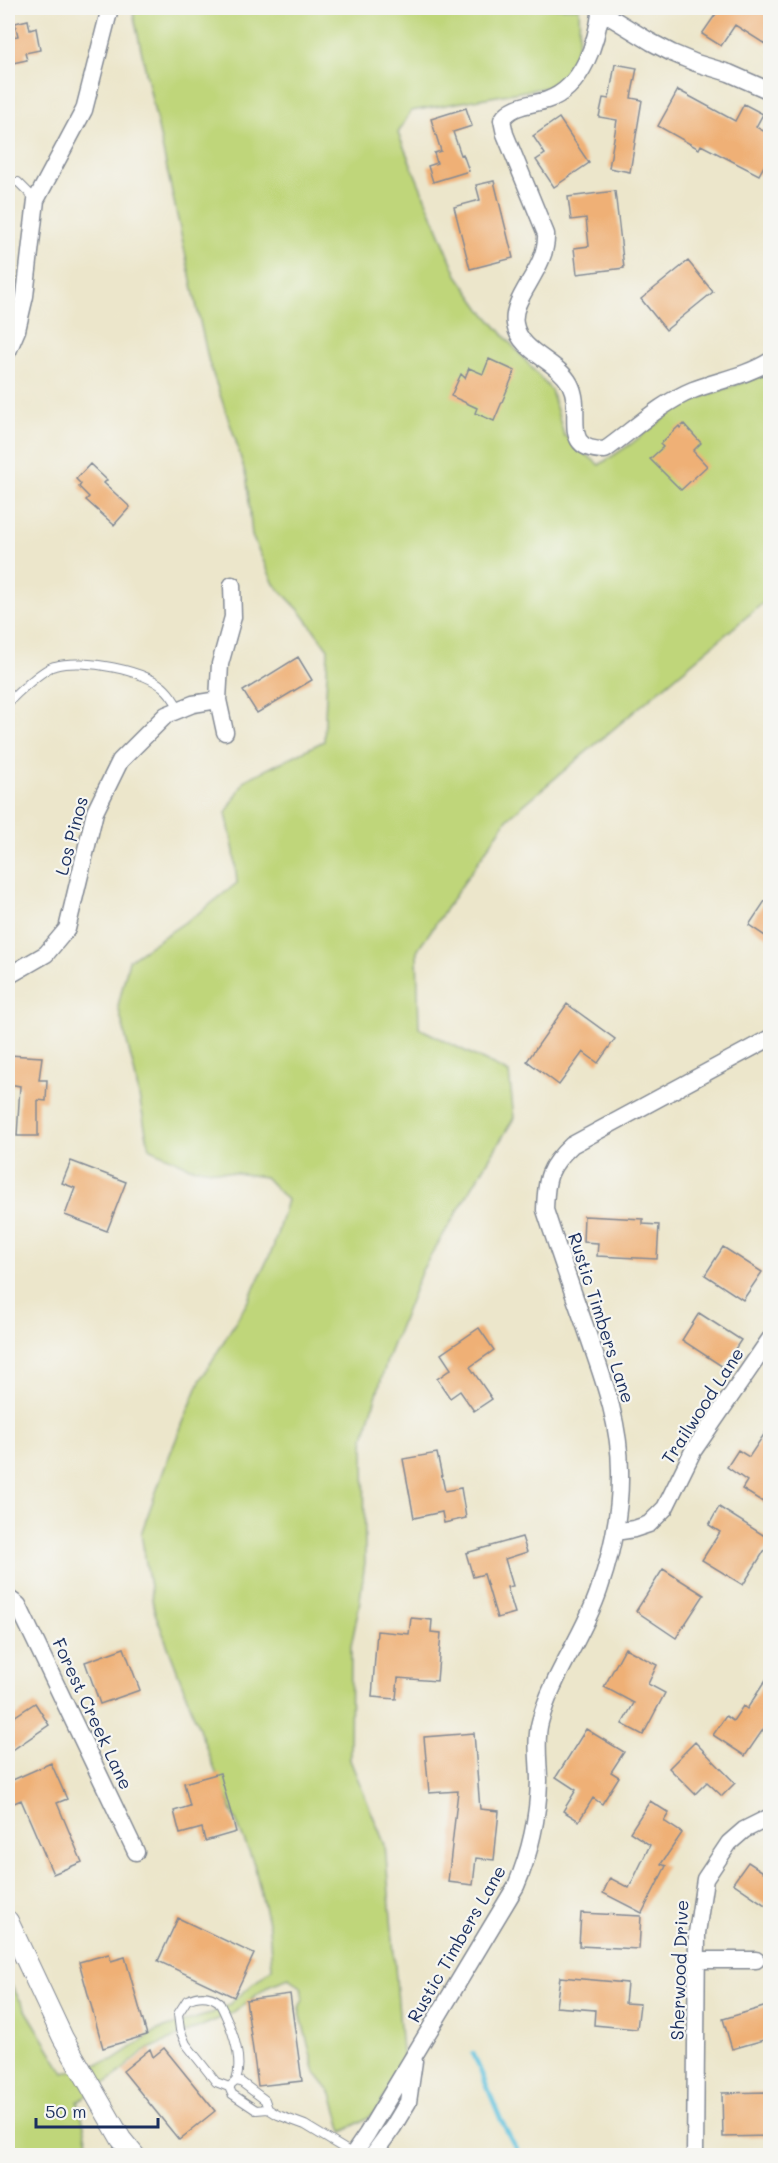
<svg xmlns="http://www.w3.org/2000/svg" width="778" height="2163" font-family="Mali,sans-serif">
<rect width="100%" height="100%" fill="#f6f6f2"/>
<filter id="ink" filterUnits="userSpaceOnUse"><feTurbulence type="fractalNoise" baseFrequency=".0167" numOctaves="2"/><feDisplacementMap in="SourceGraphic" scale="12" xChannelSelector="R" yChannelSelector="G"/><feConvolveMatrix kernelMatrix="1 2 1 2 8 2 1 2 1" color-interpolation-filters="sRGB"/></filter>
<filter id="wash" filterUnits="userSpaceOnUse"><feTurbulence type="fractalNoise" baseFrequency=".008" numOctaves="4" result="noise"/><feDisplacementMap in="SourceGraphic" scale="24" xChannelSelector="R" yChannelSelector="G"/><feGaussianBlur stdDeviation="1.35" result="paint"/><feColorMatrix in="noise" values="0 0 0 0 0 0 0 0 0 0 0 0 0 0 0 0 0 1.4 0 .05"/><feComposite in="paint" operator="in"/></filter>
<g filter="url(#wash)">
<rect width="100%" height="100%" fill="#ece6cb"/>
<path fill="#bfd67a" stroke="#6d826c" stroke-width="1.5" d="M 135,8 L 579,8 C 581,42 578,67 548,87 L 411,111 L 398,133 L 457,275 L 481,309 L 551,390 L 564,435 L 599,465 L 631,444 L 675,409 L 709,394 L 770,373 L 770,597 L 508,818 L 417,951 L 419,1028 L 509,1073 L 514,1118 L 422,1270 L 389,1354 L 364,1437 L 365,1562 L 359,1607 L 351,1646 L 350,1760 L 385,1845 L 403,2063 L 375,2113 L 343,2132 L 332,2094 L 315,2073 L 299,2008 L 303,1999 L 301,1986 L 289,1978 L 270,1985 L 232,2013 L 144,2051 L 113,2078 L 78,2101 L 91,2155 L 8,2155 L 8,1980 L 64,2073 L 113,2060 L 158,2030 L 210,2014 L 228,2005 L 272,1968 L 269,1927 L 254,1864 L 214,1768 L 154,1610 L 141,1534 L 166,1464 L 200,1381 L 248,1301 L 273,1248 L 287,1200 L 265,1177 L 190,1167 L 149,1148 L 134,1070 L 118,1006 L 129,960 L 203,910 L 237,883 L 234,851 L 226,813 L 245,780 L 324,741 L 328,649 L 300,611 L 274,584 L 252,536 L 247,480 L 235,438 L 209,363 L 133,12 Z"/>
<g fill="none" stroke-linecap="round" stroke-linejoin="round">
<path stroke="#60c3df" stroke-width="4.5" d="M 473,2053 L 501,2120 L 520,2156"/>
</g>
<g id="blocks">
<path fill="#efb076" d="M 720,8 L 771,8 L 771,36 L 765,44 L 735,25 L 721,46 L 702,34 Z
M 28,20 L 30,30 L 36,28 L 40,50 L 25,53 L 27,60 L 8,64 L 8,38 L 18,36 L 15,23 Z
M 615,64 L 637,68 L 631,98 L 642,100 L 630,172 L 609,168 L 617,120 L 599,117 L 603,98 L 609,99 Z
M 678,90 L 735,121 L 744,104 L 763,114 L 756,127 L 771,135 L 771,153 L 759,175 L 701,145 L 699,149 L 658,126 Z
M 466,108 L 472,126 L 453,132 L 461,155 L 463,154 L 469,171 L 433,182 L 428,166 L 437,163 L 434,153 L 441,151 L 431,119 Z
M 559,118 L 589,163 L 554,187 L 536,160 L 545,154 L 533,136 Z
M 494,181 L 513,258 L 470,269 L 454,207 L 480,200 L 476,185 Z
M 615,191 L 624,268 L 577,274 L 574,248 L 589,246 L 586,218 L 571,220 L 568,197 Z
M 688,261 L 713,292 L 666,330 L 641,299 Z
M 489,359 L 515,371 L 494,421 L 475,413 L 477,408 L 451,396 L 461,374 L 465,378 L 469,368 L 483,374 Z
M 684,424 L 701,443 L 693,451 L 707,466 L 681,490 L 650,459 L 663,447 L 660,444 L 679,426 L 680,428 Z
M 90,464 L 107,480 L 104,483 L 130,507 L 114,525 L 86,500 L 89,497 L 79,487 L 81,484 L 76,479 Z
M 298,657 L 312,680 L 257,713 L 243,691 Z
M 771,892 L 771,940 L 749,925 Z
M 567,1004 L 615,1039 L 598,1063 L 583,1052 L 559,1085 L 527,1061 Z
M 8,1055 L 42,1057 L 39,1080 L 47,1080 L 46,1101 L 38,1100 L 38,1136 L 17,1136 L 20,1086 L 8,1084 Z
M 71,1161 L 126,1182 L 107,1231 L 65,1215 L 75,1188 L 62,1183 Z
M 584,1216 L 643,1219 L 643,1224 L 659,1225 L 657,1259 L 597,1256 L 598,1243 L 583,1242 Z
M 723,1247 L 762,1272 L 743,1300 L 705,1275 Z
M 699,1313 L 741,1340 L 723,1367 L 682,1340 Z
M 479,1328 L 494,1350 L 470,1367 L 492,1399 L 474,1411 L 460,1391 L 450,1398 L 437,1379 L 451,1369 L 441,1354 Z
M 771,1424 L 771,1507 L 742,1489 L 747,1481 L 727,1467 L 738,1450 L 749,1457 Z
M 437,1453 L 445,1491 L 461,1488 L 466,1518 L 444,1523 L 442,1512 L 414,1518 L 403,1459 Z
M 719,1507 L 771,1540 L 743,1585 L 702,1560 L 720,1532 L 709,1525 Z
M 522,1537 L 527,1552 L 505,1559 L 513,1586 L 507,1587 L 515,1613 L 497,1618 L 484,1574 L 473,1577 L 466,1553 Z
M 663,1569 L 704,1595 L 676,1638 L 636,1611 Z
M 411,1618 L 432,1620 L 431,1632 L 441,1633 L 437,1681 L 398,1678 L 396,1699 L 372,1697 L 377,1631 L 409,1634 Z
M 124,1648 L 140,1690 L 100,1704 L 85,1662 Z
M 625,1648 L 657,1665 L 648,1684 L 665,1693 L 643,1735 L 622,1724 L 634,1703 L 604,1687 Z
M 771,1672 L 771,1718 L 745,1756 L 713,1735 L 726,1716 L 733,1721 L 743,1706 L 747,1709 Z
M 35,1703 L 49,1725 L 8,1753 L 8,1721 Z
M 586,1729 L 624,1752 L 611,1772 L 619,1777 L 602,1804 L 593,1798 L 579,1821 L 563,1811 L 576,1790 L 556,1777 Z
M 474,1733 L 480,1809 L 499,1811 L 494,1860 L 476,1858 L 473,1885 L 448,1882 L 458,1791 L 429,1793 L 424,1737 Z
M 695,1742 L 735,1783 L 722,1796 L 707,1782 L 695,1794 L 669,1768 Z
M 51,1763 L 67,1799 L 57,1803 L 82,1862 L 53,1874 L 21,1800 L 12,1804 L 8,1792 L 8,1782 Z
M 220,1773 L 236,1832 L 205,1841 L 202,1828 L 180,1834 L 174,1811 L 190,1806 L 184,1783 Z
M 650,1801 L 669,1813 L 664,1821 L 682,1833 L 661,1864 L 666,1866 L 642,1913 L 603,1893 L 610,1878 L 629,1888 L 650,1845 L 630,1832 Z
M 748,1862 L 771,1877 L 771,1909 L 733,1883 Z
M 581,1913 L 641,1916 L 639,1949 L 579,1946 Z
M 178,1918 L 254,1954 L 234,1997 L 158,1961 Z
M 109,1954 L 111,1961 L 125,1957 L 147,2035 L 103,2048 L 79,1962 Z
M 560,1977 L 627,1983 L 625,2003 L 640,2004 L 637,2029 L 594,2025 L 595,2010 L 556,2007 Z
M 290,1994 L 302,2081 L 258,2086 L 246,2000 Z
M 767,2006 L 771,2019 L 771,2038 L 732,2049 L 723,2019 Z
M 164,2048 L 215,2111 L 179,2140 L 123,2071 L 150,2049 L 153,2057 Z
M 767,2092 L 767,2136 L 723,2137 L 722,2093 Z"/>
</g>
</g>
<g filter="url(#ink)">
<use href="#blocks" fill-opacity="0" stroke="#848a94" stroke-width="1.5"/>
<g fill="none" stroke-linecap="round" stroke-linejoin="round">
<defs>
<path id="service" d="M 8,182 L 18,182 L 36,200
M 8,703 C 16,694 44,668 55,666 C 82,658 147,670 166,690 C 172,696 176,703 180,710
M 229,2087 L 216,2082 L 186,2044 L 180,2030 L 178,2014 L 187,2000 C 198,1995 209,1994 219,2002 C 230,2023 244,2057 236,2081
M 268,2109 L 265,2100 L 241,2082 L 236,2081 L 229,2087 L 232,2094 L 256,2110 L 268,2109 L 278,2115 L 305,2125 L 353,2154"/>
<path id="minor" d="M 601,8 C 597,41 583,88 547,100 C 532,105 512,104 502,120 L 505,134 L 546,234 C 548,269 510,297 515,324 C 520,353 557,360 570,384 C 585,413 558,450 605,450 C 633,430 661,403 693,390 C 719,380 746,376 770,361
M 600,11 L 651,42 L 672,53 L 696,63 L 729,73 L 770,91
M 8,351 L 17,330 L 25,296 L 36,200 L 84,110 L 110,8
M 218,700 L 225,732
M 8,976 L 46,954 L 67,929 L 95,812 L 120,761 L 166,715 L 193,704 L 218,700 L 220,664 L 233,617 L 232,585
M 615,1532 L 634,1529 L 649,1524 L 665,1508 L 693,1451 L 770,1339
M 8,1598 L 18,1605 L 136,1852
M 697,1960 L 756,1960
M 352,2156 L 367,2134 L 516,1886 C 530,1853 538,1818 539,1781 C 539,1763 535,1740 540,1722 C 552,1675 584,1636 599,1590 C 612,1552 621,1512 620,1471 C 620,1420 601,1373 585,1326 C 571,1288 558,1249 545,1210 C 546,1178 548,1167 572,1145 L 770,1038
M 372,2156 L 393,2127 L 408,2102 L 414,2061
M 695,2156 L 697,1933 L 705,1879 L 729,1843 L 744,1830 L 770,1817"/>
<path id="tertiary" d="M 8,1921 L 63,2038 L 121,2139 L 135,2156"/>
</defs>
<use href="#service" stroke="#848a94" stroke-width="10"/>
<use href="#minor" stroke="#848a94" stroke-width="19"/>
<use href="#tertiary" stroke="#848a94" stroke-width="22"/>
<use href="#service" stroke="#fff" stroke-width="8"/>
<use href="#minor" stroke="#fff" stroke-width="16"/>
<use href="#tertiary" stroke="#fff" stroke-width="20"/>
</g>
</g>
<g text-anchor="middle" stroke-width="4.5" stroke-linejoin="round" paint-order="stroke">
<g font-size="18" fill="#1b2f5e" stroke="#f6f6f2">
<text transform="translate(72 836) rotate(-75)" y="6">Los Pinos</text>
<text transform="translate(601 1318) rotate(72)" y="6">Rustic Timbers Lane</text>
<text transform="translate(703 1406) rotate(-57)" y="6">Trailwood Lane</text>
<text transform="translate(92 1714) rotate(65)" y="6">Forest Creek Lane</text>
<text transform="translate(457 1944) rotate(-60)" y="6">Rustic Timbers Lane</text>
<text transform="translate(680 1970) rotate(-88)" y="6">Sherwood Drive</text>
</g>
</g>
<rect width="778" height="2163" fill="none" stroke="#f6f6f2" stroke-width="30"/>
<path d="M36 2118v9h122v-9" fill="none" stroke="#1b2f5e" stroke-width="3"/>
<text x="45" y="2118" font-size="18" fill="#1b2f5e" stroke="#f6f6f2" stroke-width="4.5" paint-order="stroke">50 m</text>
</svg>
